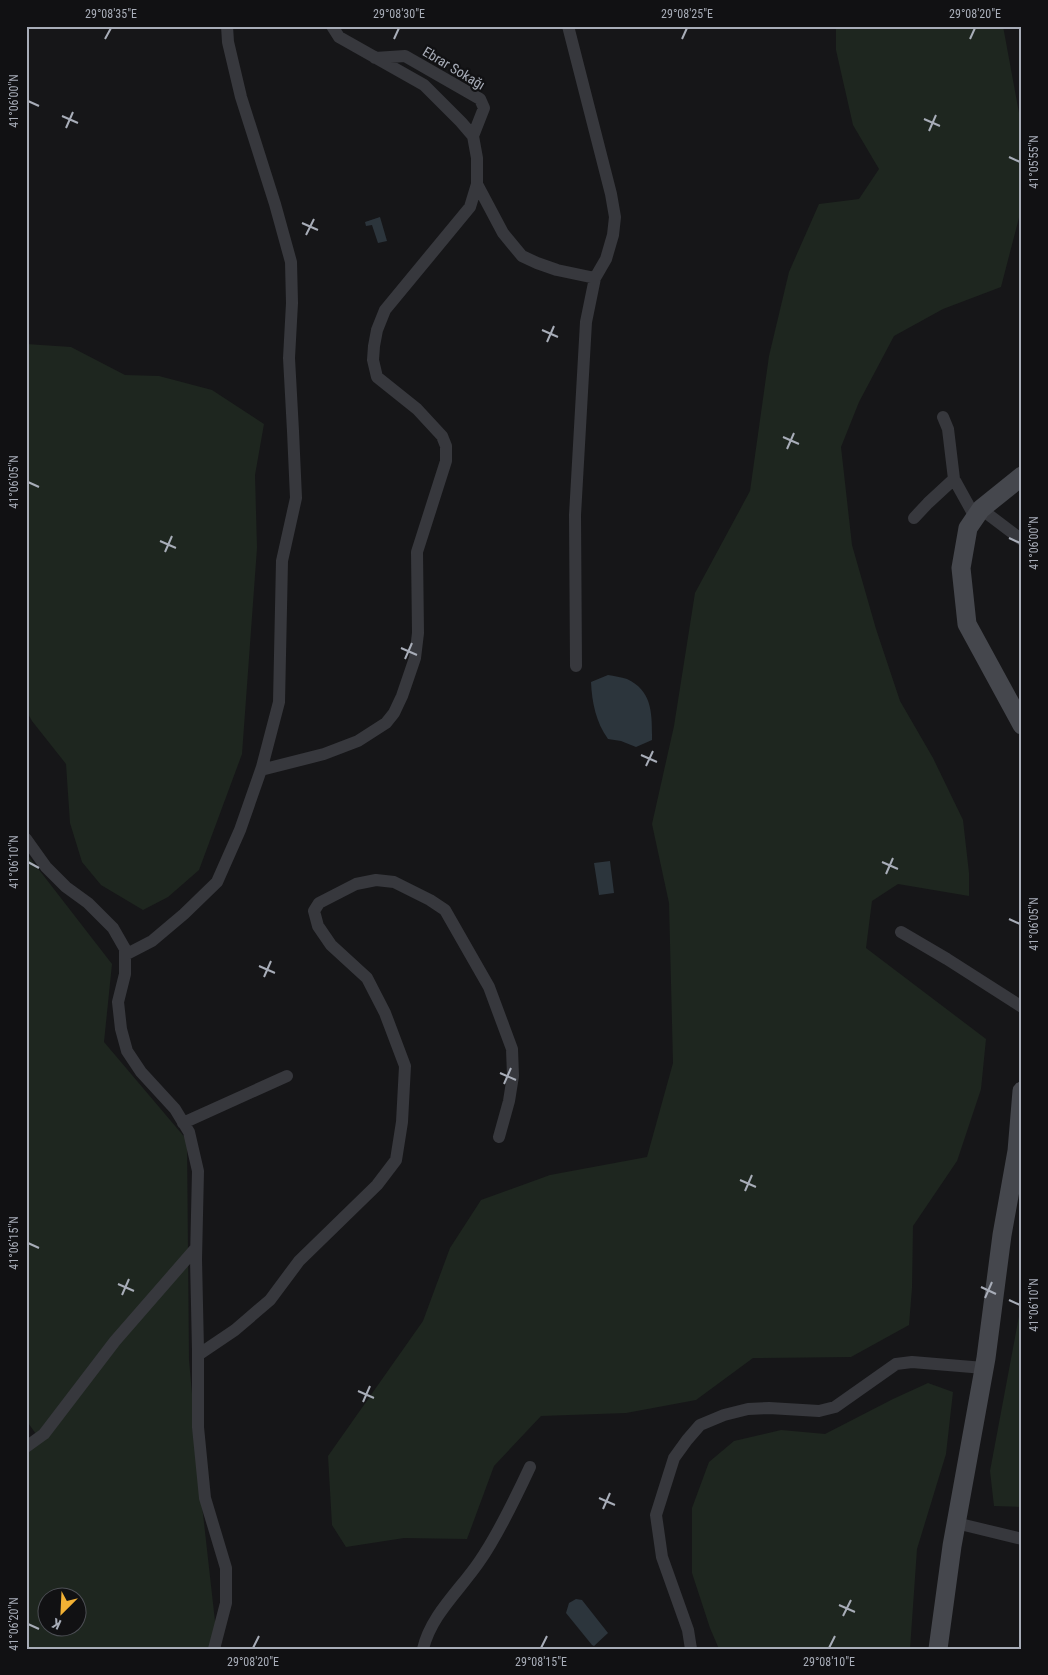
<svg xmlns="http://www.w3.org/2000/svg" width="1048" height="1675" font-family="'Roboto Condensed',sans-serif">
<rect width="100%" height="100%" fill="#161618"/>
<path fill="#1e261f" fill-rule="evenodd" d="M 836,26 L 1003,26 L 1019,113 L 1022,145 L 1022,206 L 1001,287 L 943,309 L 894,336 L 859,402 L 841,447 L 852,545 L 876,629 L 900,701 L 933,758 L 963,820 L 969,873 L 969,896 L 898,884 L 872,901 L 866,948 L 986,1039 L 981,1089 L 957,1161 L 913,1226 L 912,1288 L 909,1325 L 851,1357 L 753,1358 L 696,1400 L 626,1413 L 541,1416 L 494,1466 L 467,1539 L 404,1538 L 346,1547 L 332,1525 L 328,1456 L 423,1321 L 450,1248 L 481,1200 L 550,1175 L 647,1157 L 673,1063 L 669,903 L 652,824 L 674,726 L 695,593 L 750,491 L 769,356 L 789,272 L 819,204 L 859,199 L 879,169 L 853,125 L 836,50 Z
M 26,344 L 71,347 L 125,375 L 159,376 L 212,390 L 264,424 L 255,475 L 257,548 L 242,754 L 199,870 L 168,897 L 143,910 L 101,885 L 82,862 L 70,823 L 66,764 L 32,721 L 26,710 Z
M 26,853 L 112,964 L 104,1042 L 187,1140 L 189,1360 L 202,1505 L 218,1648 L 217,1649 L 26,1649 L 26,1450 L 41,1441 L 26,1420 L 26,1198 L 28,1197 L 26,1195 ZM 48,1598 L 78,1598 L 78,1628 L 48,1628 Z
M 1022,1300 L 1022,1507 L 994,1506 L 990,1471 Z
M 928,1383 L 953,1392 L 946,1454 L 917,1549 L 910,1649 L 719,1649 L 710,1628 L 692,1573 L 692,1508 L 709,1462 L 734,1441 L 781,1430 L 825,1434 L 893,1399 Z"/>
<path fill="#2c353c" d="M 380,217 L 387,241 L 378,243 L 372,225 L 366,226 L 365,222 Z
M 608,675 C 614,676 621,677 627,679 C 653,691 652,715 652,740 L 636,747 L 621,741 L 608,739 C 596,722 592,703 591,682 Z
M 610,861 L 614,893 L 599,895 L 594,863 Z
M 576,1599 L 582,1600 L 608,1633 L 594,1646 L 592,1645 L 566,1613 L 569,1603 Z"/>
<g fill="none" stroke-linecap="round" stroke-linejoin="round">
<path stroke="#37383d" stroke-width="12" d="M 568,26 L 611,194 L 615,217 L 613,235 L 606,259 L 595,278 L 586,322 L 575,515 L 576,666
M 375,58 L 405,56 L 480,99 L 484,108 L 473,136
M 477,184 L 503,233 L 522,256 L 537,263 L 557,270 L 595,278
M 943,417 L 948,429 L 954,479 L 975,517
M 981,509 L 1022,540
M 914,518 L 928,503 L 954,479
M 261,770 L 324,754 L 358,741 L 386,723 L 394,713 L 402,696 L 415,658 L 418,633 L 417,552 L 446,461 L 446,446 L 442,436 L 417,409 L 377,377 L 373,360 L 374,346 L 377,330 L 385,310 L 470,207 L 477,184 L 477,158 L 473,136 L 461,122 L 424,85 L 339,37 L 332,26
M 26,839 L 46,867 L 66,887 L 88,903 L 113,928 L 125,949 L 125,974 L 118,1002 L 121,1029 L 127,1051 L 141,1072 L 175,1109 L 189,1132 L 198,1171 L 196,1259 L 198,1350 L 198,1427 L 205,1498 L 226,1568 L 226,1603 L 214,1649
M 901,932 L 947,959 L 1022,1007
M 125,955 L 152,941 L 184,914 L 217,882 L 240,830 L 262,767 L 279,702 L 282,561 L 296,498 L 293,431 L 289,358 L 292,303 L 291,262 L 275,204 L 241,97 L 228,42 L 227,26
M 183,1123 L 287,1076
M 198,1355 L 235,1330 L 270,1300 L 299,1261 L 377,1185 L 396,1160 L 402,1122 L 405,1066 L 385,1013 L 367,978 L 331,945 L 318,926 L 314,911 L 319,903 L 356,884 L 376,880 L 394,882 L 430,900 L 445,910 L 489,987 L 512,1049 L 513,1076 L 509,1101 L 499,1137
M 26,1447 L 44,1434 L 115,1341 L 196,1248
M 956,1523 L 1022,1539
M 423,1649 C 431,1615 460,1590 479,1562 C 498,1535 516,1497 530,1467
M 691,1649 L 688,1630 L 662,1557 L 656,1515 L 674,1458 L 687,1440 L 700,1425 L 724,1415 L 748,1409 L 769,1408 L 819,1411 L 835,1407 L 896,1364 L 912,1362 L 984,1368"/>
<path stroke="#45474d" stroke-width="19" d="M 1022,476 L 981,509 L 968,528 L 961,568 L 967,624 L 1022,725
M 938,1649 L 952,1546 L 986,1358 L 1002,1235 L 1017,1151 L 1022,1091"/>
</g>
<path fill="none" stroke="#a8adb8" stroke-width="2" d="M 105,39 L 111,28M 394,39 L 399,28M 682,39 L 687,28M 970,39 L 975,28M 28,101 L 39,106M 62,116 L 78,123M 924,119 L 940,126M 66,128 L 73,112M 929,131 L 936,115M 1009,157 L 1020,162M 302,223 L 318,230M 306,235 L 314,219M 542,330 L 558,337M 547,342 L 554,326M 783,437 L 799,444M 787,449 L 794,433M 28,482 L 39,487M 1009,538 L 1020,543M 160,541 L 176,548M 165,552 L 172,536M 401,648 L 417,655M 405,659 L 412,643M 641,755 L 657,762M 646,766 L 653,751M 28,862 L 39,868M 882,862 L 898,869M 886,874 L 893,858M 1009,919 L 1020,924M 259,966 L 275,973M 264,977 L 271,961M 500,1073 L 516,1080M 504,1084 L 511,1068M 740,1180 L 756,1187M 745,1191 L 752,1175M 28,1243 L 39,1248M 118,1284 L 134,1291M 981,1287 L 996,1294M 122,1295 L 129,1279M 985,1298 L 992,1282M 1009,1300 L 1020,1305M 358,1391 L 374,1398M 363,1402 L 370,1386M 599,1498 L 615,1505M 603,1509 L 610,1493M 839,1605 L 855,1612M 843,1616 L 851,1600M 28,1624 L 39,1629M 253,1648 L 259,1636M 541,1648 L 547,1636M 829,1648 L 835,1636"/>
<g text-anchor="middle" stroke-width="4.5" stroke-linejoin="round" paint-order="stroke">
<g font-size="14" fill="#a8adb8" stroke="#111113">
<text transform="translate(454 68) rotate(31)" y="5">Ebrar Sokağı</text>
</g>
</g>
<rect width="1048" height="1675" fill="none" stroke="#111113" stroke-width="55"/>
<g transform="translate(62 1612) rotate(204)"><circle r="24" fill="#111113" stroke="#4d4f55"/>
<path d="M0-4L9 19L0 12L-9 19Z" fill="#f2b134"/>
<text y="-8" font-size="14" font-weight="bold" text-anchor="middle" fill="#a8adb8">K</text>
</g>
<rect x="28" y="28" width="992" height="1620" fill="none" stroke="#a8adb8" stroke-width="2"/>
<g font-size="12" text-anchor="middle" fill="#a8adb8">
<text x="111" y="18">29°08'35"E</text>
<text x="399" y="18">29°08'30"E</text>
<text x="687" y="18">29°08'25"E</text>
<text x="975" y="18">29°08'20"E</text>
<text transform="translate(14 101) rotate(-90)" y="4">41°06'00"N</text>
<text transform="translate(1034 162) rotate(-90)" y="4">41°05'55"N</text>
<text transform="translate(14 482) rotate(-90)" y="4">41°06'05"N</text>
<text transform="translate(1034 543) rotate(-90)" y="4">41°06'00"N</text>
<text transform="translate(14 862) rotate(-90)" y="4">41°06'10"N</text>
<text transform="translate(1034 924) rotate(-90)" y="4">41°06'05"N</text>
<text transform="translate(14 1243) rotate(-90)" y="4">41°06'15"N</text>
<text transform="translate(1034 1305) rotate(-90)" y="4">41°06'10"N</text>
<text transform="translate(14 1624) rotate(-90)" y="4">41°06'20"N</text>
<text x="253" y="1666">29°08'20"E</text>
<text x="541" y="1666">29°08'15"E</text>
<text x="829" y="1666">29°08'10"E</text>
</g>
</svg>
